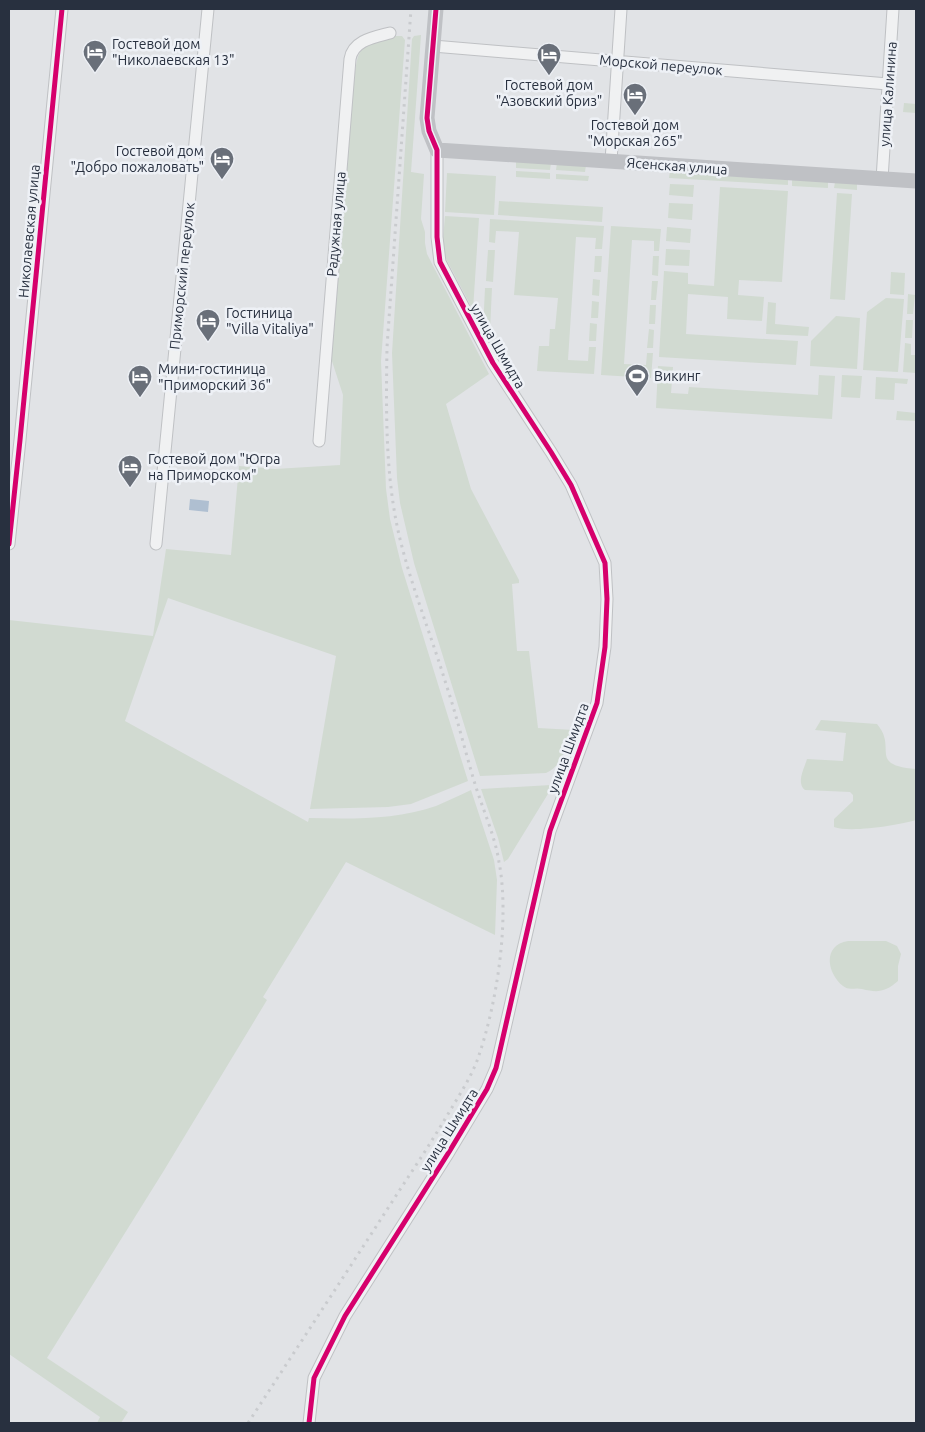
<svg xmlns="http://www.w3.org/2000/svg" width="925" height="1432" font-family="Ubuntu,sans-serif">
<rect width="100%" height="100%" fill="#e1e3e6"/>
<path fill="#d1dad1" d="M 421,35 L 411,172 L 424,174 L 421,219 L 425,232 L 425,243 L 427,254 L 489,374 L 446,404 L 471,489 L 519,580 L 519,583 L 512,584 L 517,651 L 529,651 L 538,728 L 574,730 C 567,744 562,767 546,773 L 480,776 L 414,563 L 400,503 L 397,478 L 392,353 L 412,39 L 414,36 Z
M 389,36 L 402,36 L 405,40 L 381,361 L 386,489 L 390,519 L 402,568 L 468,781 L 411,804 L 388,807 L 310,809 L 336,656 L 168,598 L 125,721 L 308,822 L 309,818 C 351,819 396,820 436,806 C 448,801 460,795 471,790 L 494,860 L 497,880 L 495,935 L 346,862 L 263,997 L 267,1000 L 163,1172 L 47,1358 L 128,1412 L 121,1423 L 97,1423 L 100,1417 L 9,1354 L 9,620 L 153,636 L 166,549 L 231,555 L 239,466 L 275,469 L 340,465 L 343,395 L 330,355 L 354,81 C 358,49 357,48 389,36 Z
M 904,103 L 916,104 L 916,113 L 903,112 Z
M 516,161 L 551,163 L 550,170 L 516,168 Z
M 557,163 L 586,165 L 585,172 L 556,170 Z
M 516,171 L 550,173 L 550,179 L 516,177 Z
M 670,171 L 788,179 L 788,185 L 669,178 Z
M 447,173 L 496,176 L 494,215 L 445,212 Z
M 556,174 L 589,176 L 588,181 L 556,179 Z
M 792,179 L 828,181 L 828,188 L 792,186 Z
M 835,182 L 857,183 L 857,190 L 834,188 Z
M 670,184 L 694,185 L 693,197 L 669,195 Z
M 720,187 L 788,191 L 782,282 L 739,280 L 738,295 L 764,297 L 762,321 L 727,319 L 728,297 L 688,294 L 686,334 L 798,341 L 796,365 L 659,357 L 664,271 L 688,273 L 688,284 L 714,286 Z
M 837,193 L 852,194 L 845,300 L 830,299 Z
M 499,201 L 603,207 L 602,222 L 498,215 Z
M 669,203 L 693,204 L 692,220 L 668,218 Z
M 445,216 L 479,218 L 473,310 L 442,251 Z
M 490,219 L 604,226 L 602,249 L 595,249 L 596,238 L 576,237 L 568,360 L 588,361 L 589,347 L 596,347 L 594,374 L 537,371 L 539,346 L 549,346 L 550,329 L 555,329 L 558,298 L 514,295 L 519,232 L 496,231 L 495,243 L 489,242 Z
M 611,226 L 661,229 L 659,251 L 654,251 L 654,241 L 632,240 L 624,364 L 646,365 L 647,353 L 653,353 L 651,378 L 601,375 Z
M 667,227 L 691,229 L 690,243 L 666,241 Z
M 666,249 L 690,250 L 689,266 L 665,265 Z
M 488,250 L 495,250 L 493,282 L 486,281 Z
M 595,256 L 602,256 L 601,272 L 594,272 Z
M 653,256 L 659,256 L 658,276 L 652,275 Z
M 891,272 L 905,273 L 904,295 L 890,294 Z
M 593,279 L 600,280 L 599,296 L 592,295 Z
M 652,281 L 658,281 L 656,300 L 651,300 Z
M 485,288 L 492,288 L 490,330 L 483,330 Z
M 908,294 L 915,295 L 913,314 L 907,314 Z
M 886,298 L 904,299 L 898,372 L 863,370 L 867,312 Z
M 592,301 L 599,302 L 598,318 L 591,318 Z
M 768,302 L 776,303 L 775,324 L 809,327 L 808,336 L 766,334 Z
M 650,305 L 656,305 L 655,324 L 649,324 Z
M 836,316 L 860,318 L 857,369 L 810,366 L 811,341 Z
M 906,320 L 913,320 L 912,338 L 905,338 Z
M 590,323 L 597,324 L 596,341 L 589,341 Z
M 649,329 L 654,330 L 653,348 L 647,348 Z
M 905,343 L 911,344 L 911,355 L 916,355 L 916,373 L 903,372 Z
M 658,366 L 673,367 L 671,393 L 688,394 L 689,387 L 818,395 L 819,375 L 835,376 L 832,419 L 656,408 Z
M 842,375 L 862,376 L 860,398 L 841,397 Z
M 876,377 L 908,379 L 907,384 L 895,383 L 894,400 L 875,399 Z
M 897,411 L 916,413 L 916,421 L 896,420 Z
M 821,720 L 877,724 C 898,748 867,765 916,769 L 916,820 C 899,825 851,833 834,827 L 834,819 L 853,801 L 853,795 L 850,792 L 805,790 C 796,783 804,769 807,759 L 843,761 L 846,733 L 815,730 Z
M 551,785 L 551,789 L 508,859 L 504,862 L 498,838 L 481,789 Z
M 848,941 L 886,941 L 897,946 L 901,954 L 898,966 L 898,981 C 885,992 878,993 862,989 C 855,987 849,991 843,986 C 826,972 823,945 848,941 Z"/>
<path fill="#afbfd1" d="M 190,499 L 209,501 L 208,512 L 189,510 Z"/>
<g fill="none" stroke-linecap="round" stroke-linejoin="round">
<defs>
<path id="street" d="M 433,46 L 888,84
M 611,161 L 621,9
M 882,179 L 893,9
M 319,441 L 350,59 C 353,40 375,37 390,33
M 9,544 L 20,440 L 62,9
M 156,544 L 208,9
M 309,1423 L 314,1378 L 345,1316 L 449,1152 L 487,1089 L 496,1068 L 550,831 L 597,703 L 605,647 L 607,599 L 605,563 L 571,485 L 551,452 L 493,363 L 440,262 L 437,237 L 437,150"/>
</defs>
<use href="#street" stroke="#bfc1c4" stroke-width="13"/>
<use href="#street" stroke="#f0f1f2" stroke-width="11"/>
<path stroke="#bfc1c5" stroke-width="15" d="M 436,9 L 427,118 L 429,131 L 437,150 L 916,181"/>
<path stroke="#c9cbce" stroke-width="3" stroke-dasharray="2.5 5" stroke-linecap="butt" d="M 248,1423 C 299,1345 350,1267 401,1188 C 419,1161 437,1133 454,1104 C 463,1089 472,1075 478,1058 C 497,1004 510,919 499,862 C 495,836 483,810 475,784 C 465,751 457,717 446,684 C 431,635 412,588 400,539 C 385,477 386,410 387,347 L 411,9"/>
<defs>
<path id="cycleway" d="M 9,544 L 20,440 L 62,9
M 309,1423 L 314,1378 L 345,1316 L 449,1152 L 487,1089 L 496,1068 L 550,831 L 597,703 L 605,647 L 607,599 L 605,563 L 571,485 L 551,452 L 493,363 L 440,262 L 437,237 L 437,150 L 429,131 L 427,118 L 436,9"/>
</defs>
<use href="#cycleway" stroke="#eef1f6" stroke-width="8"/>
<use href="#cycleway" stroke="#d6006c" stroke-width="5"/>
</g>
<defs>
<symbol id="hotel-pin" viewBox="-11 -11 22 30"><path d="M0 17L-7.5 6A9.5 9.5 0 1 1 7.5 6Z" fill="#696f79" stroke="#eef1f6"/><path d="M-6-4.5h1.5V1H6V5H4.5V3h-9V5H-6ZM-4 0a1.8 1.8 0 1 1 3.6 0ZM.5 0V-2.5h3Q6-2.5 6 0Z" fill="#fff"/></symbol>
<symbol id="stadium-pin" viewBox="-11 -11 22 30"><path d="M0 17L-7.5 6A9.5 9.5 0 1 1 7.5 6Z" fill="#696f79" stroke="#eef1f6"/><path d="M0-5a6.5 5 0 1 0 0 10a6.5 5 0 1 0 0-10ZM-3.5-1.8h7v3.6h-7Z" fill="#fff"/></symbol>
</defs>
<g fill-rule="evenodd">
<use href="#hotel-pin" x="81" y="38" width="28" height="38"/>
<use href="#hotel-pin" x="535" y="41" width="28" height="38"/>
<use href="#hotel-pin" x="621" y="81" width="28" height="38"/>
<use href="#hotel-pin" x="208" y="145" width="28" height="38"/>
<use href="#hotel-pin" x="194" y="307" width="28" height="38"/>
<use href="#stadium-pin" x="623" y="362" width="28" height="38"/>
<use href="#hotel-pin" x="126" y="363" width="28" height="38"/>
<use href="#hotel-pin" x="116" y="453" width="28" height="38"/>
</g>
<g text-anchor="middle" stroke-width="5" stroke-linejoin="round" paint-order="stroke">
<g font-size="14" fill="#28303f" stroke="#eef1f6" text-anchor="start">
<text x="112" y="49">Гостевой дом<tspan x="112" dy="16">"Николаевская 13"</tspan></text>
<text x="549" y="90" text-anchor="middle">Гостевой дом<tspan x="549" dy="16">"Азовский бриз"</tspan></text>
<text x="635" y="130" text-anchor="middle">Гостевой дом<tspan x="635" dy="16">"Морская 265"</tspan></text>
<text x="204" y="156" text-anchor="end">Гостевой дом<tspan x="204" dy="16">"Добро пожаловать"</tspan></text>
<text x="226" y="318">Гостиница<tspan x="226" dy="16">"Villa Vitaliya"</tspan></text>
<text x="158" y="374">Мини-гостиница<tspan x="158" dy="16">"Приморский 36"</tspan></text>
<text x="654" y="381">Викинг</text>
<text x="148" y="464">Гостевой дом "Югра<tspan x="148" dy="16">на Приморском"</tspan></text>
</g>
<g font-size="14" fill="#28303f" stroke="#eef1f6">
<text transform="translate(661 65) rotate(5)" y="5">Морской переулок</text>
<text transform="translate(888 94) rotate(-86)" y="5">улица Калинина</text>
<text transform="translate(677 166) rotate(4)" y="5">Ясенская улица</text>
<text transform="translate(336 224) rotate(-85)" y="5">Радужная улица</text>
<text transform="translate(29 231) rotate(-85)" y="5">Николаевская улица</text>
<text transform="translate(182 276) rotate(-84)" y="5">Приморский переулок</text>
<text transform="translate(498 346) rotate(60)" y="5">улица Шмидта</text>
<text transform="translate(568 748) rotate(-70)" y="5">улица Шмидта</text>
<text transform="translate(449 1130) rotate(-58)" y="5">улица Шмидта</text>
</g>
</g>
<rect width="925" height="1432" fill="none" stroke="#28303f" stroke-width="20"/>
</svg>
